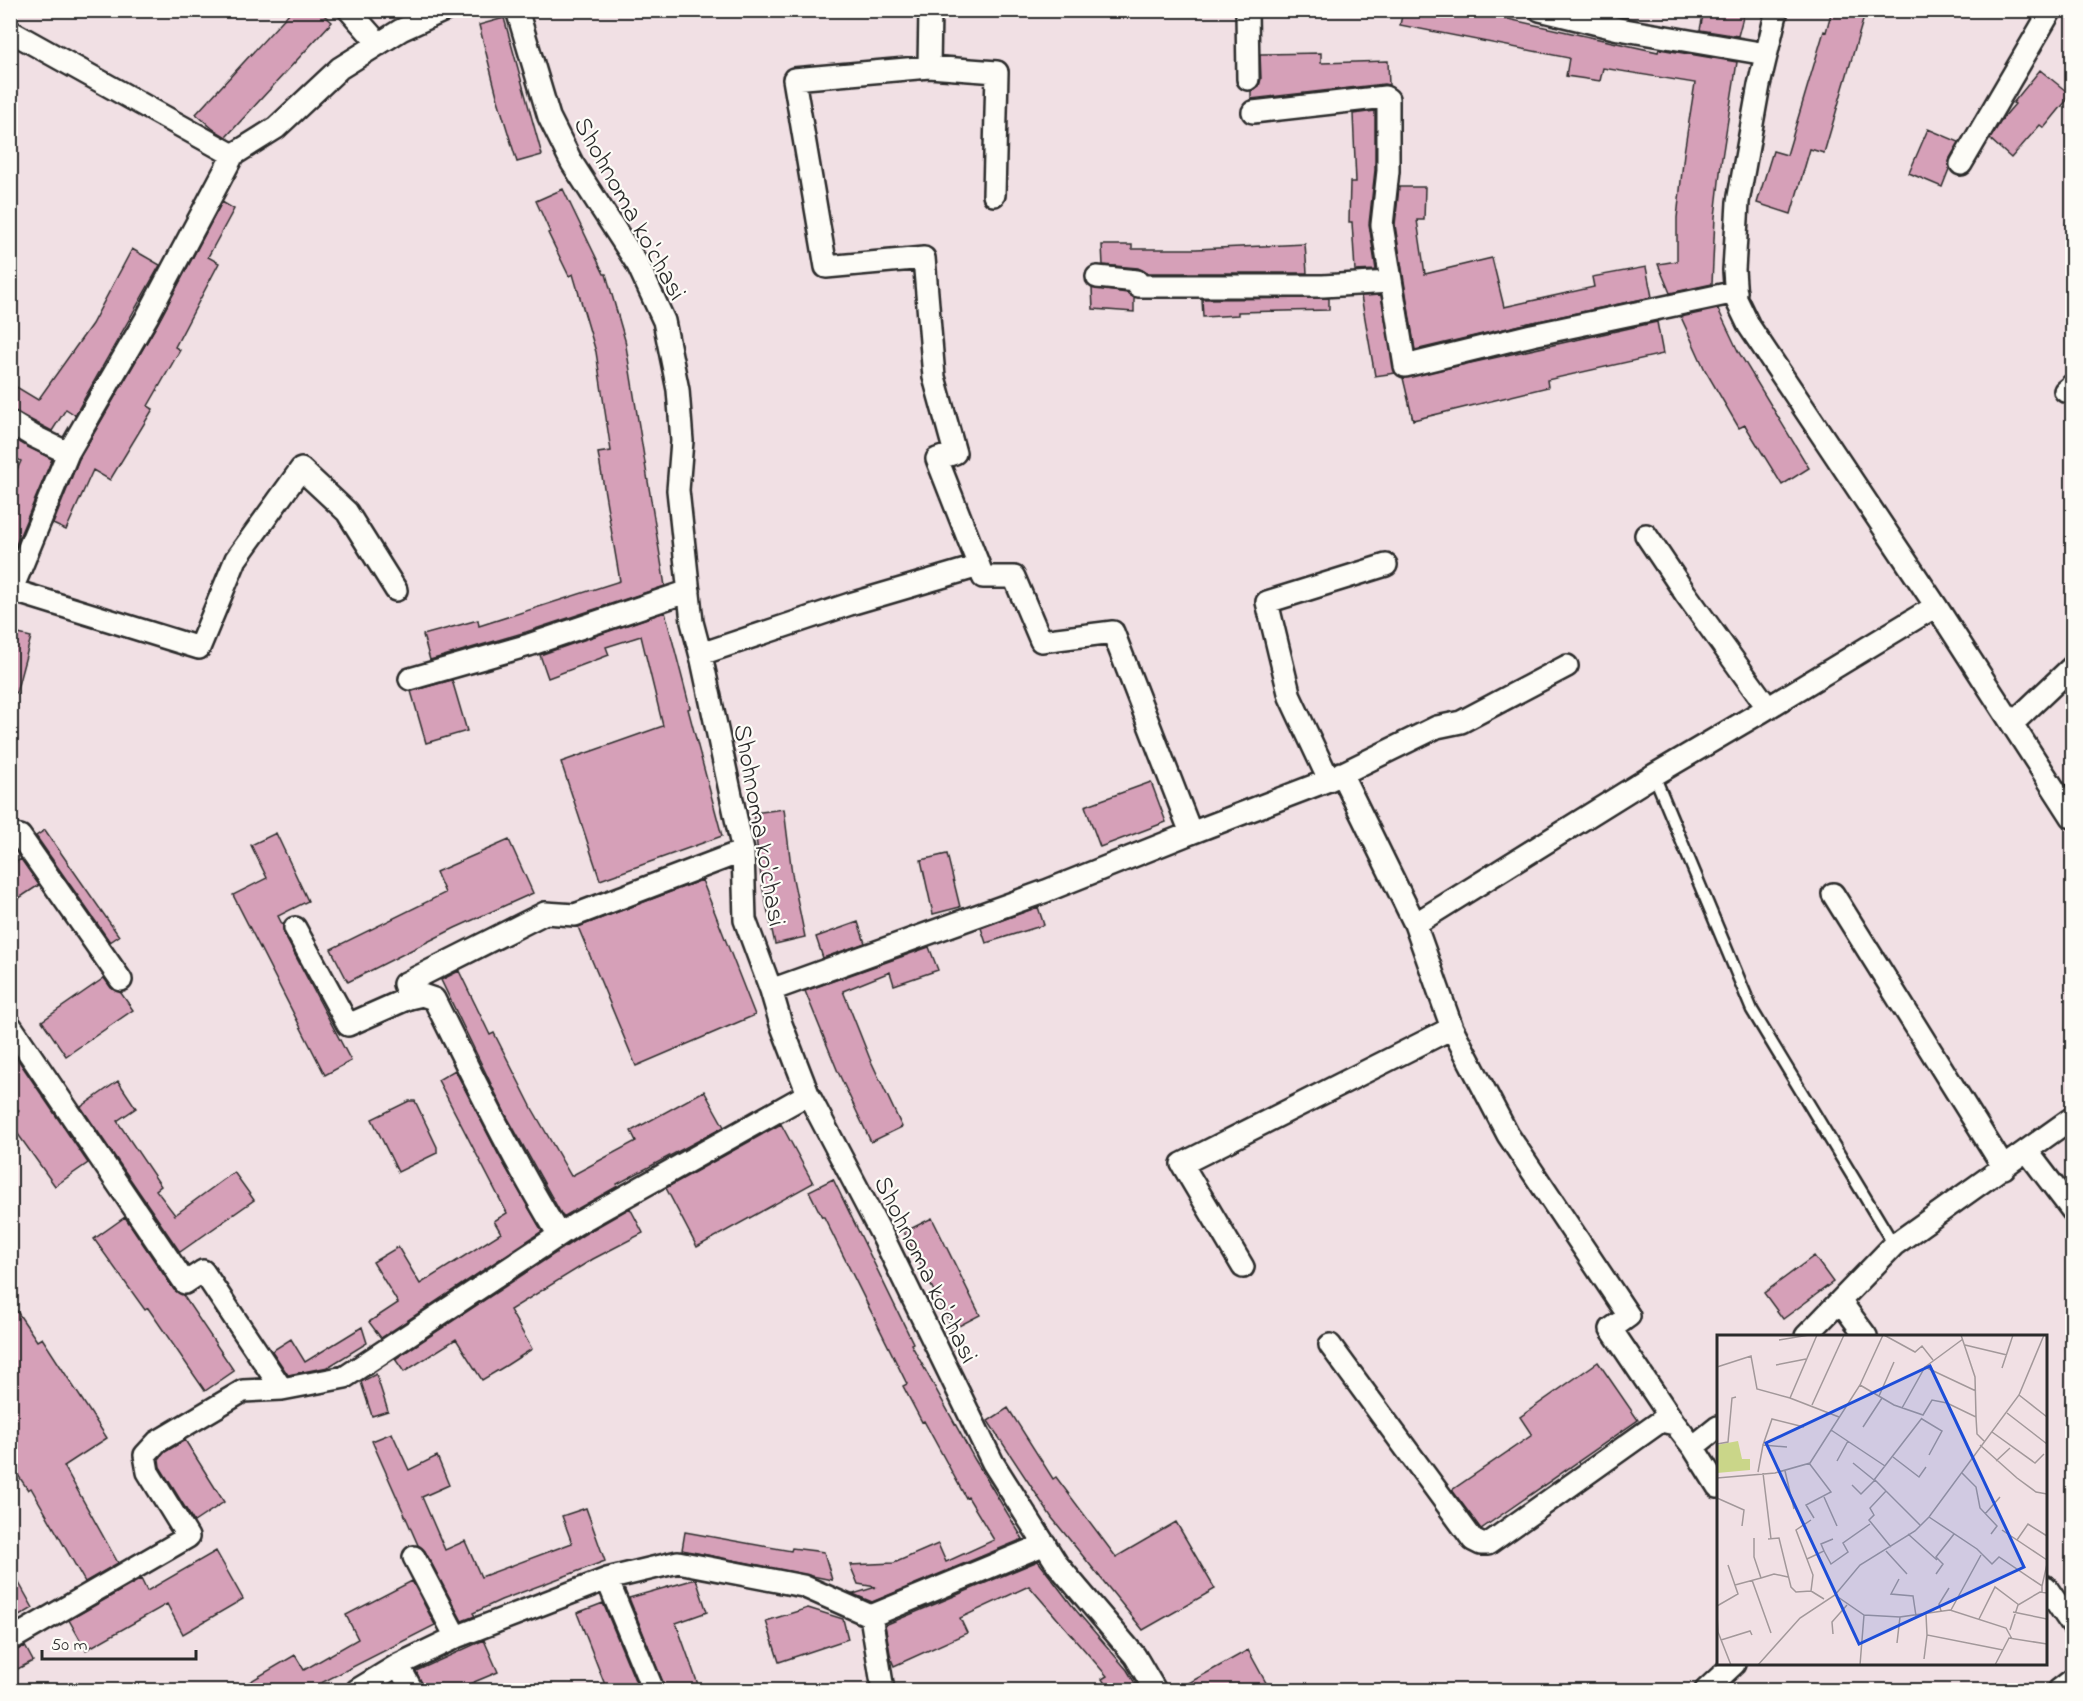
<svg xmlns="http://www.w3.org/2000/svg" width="2083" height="1701" font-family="'Indie Flower',sans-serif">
<rect width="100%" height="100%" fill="#f1e0e4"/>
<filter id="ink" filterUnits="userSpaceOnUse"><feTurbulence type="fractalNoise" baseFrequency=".0167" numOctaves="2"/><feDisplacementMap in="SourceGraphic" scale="12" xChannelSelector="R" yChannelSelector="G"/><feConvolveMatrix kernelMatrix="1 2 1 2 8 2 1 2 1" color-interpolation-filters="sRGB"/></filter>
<g filter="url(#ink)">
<path fill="#d6a0b8" stroke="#2b2b2b" stroke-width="1.5" d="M 292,10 L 318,10 L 332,22 L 226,137 L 213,129 L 196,114 Z
M 1403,10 L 1467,10 L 1658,52 L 1659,49 L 1737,62 L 1721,164 L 1715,217 L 1712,284 L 1670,293 L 1658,264 L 1677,261 L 1677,218 L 1684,153 L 1695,83 L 1603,68 L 1600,81 L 1566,76 L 1569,58 L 1400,25 Z
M 1704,10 L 1745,10 L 1738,36 L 1700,30 Z
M 1832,10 L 1866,10 L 1824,153 L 1810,149 L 1791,214 L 1757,203 L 1773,151 L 1787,155 L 1824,31 L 1826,32 Z
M 504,18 L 542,155 L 517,162 L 498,100 L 479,25 Z
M 1321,53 L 1321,63 L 1388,61 L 1389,85 L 1384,84 L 1251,99 L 1251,91 L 1259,86 L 1261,79 L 1260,54 Z
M 2040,70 L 2071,95 L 2044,128 L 2040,125 L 2011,158 L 1990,139 L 2003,118 L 2015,104 L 2013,103 Z
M 1375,111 L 1375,170 L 1369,224 L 1376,270 L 1355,271 L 1352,222 L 1349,222 L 1350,182 L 1356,182 L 1353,114 Z
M 1928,129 L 1959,142 L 1950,158 L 1949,169 L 1942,187 L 1909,173 Z
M 1399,187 L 1425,187 L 1424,220 L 1417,220 L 1425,274 L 1492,258 L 1504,307 L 1594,287 L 1592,277 L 1646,267 L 1652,297 L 1529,323 L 1415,350 L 1395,225 Z
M 563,189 L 604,274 L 606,274 L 625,340 L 665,586 L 526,632 L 430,660 L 423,635 L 478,620 L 479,626 L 620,581 L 598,453 L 611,451 L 596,352 L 573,274 L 569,276 L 548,233 L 550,232 L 536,201 Z
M 222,202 L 234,209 L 208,257 L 219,263 L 175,347 L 180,350 L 148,406 L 153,409 L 110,480 L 93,470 L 66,530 L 53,524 L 79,459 L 158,323 Z
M 1305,244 L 1307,273 L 1147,273 L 1138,268 L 1103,265 L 1102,245 L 1132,245 L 1132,249 L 1196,249 Z
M 132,249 L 160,265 L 75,415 L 66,409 L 52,431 L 10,409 L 10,383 L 38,400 L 92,324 Z
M 1092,288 L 1127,293 L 1134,298 L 1134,312 L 1093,309 Z
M 1381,295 L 1395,373 L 1375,376 L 1361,296 Z
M 1329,298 L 1329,310 L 1238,312 L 1238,315 L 1203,317 L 1202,299 Z
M 1718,309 L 1738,351 L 1809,468 L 1782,485 L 1745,425 L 1739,428 L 1705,370 L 1681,317 Z
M 1657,322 L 1663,354 L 1547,380 L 1548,387 L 1413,420 L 1403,378 Z
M 10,437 L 52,459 L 10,559 L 10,485 L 21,461 L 10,455 Z
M 665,612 L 690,708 L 688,709 L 722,836 L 600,880 L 561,762 L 663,726 L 641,636 L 606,647 L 609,655 L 548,678 L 540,655 Z
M 10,632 L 31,637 L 16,693 L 10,692 Z
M 452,680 L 467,731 L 426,743 L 411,691 Z
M 1151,782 L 1166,822 L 1100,847 L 1085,806 Z
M 784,809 L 792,874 L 805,937 L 775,944 L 762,885 L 753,813 Z
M 45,830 L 119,936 L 110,942 L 36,836 Z
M 276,833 L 308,901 L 278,916 L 283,926 L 284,934 L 351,1061 L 325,1075 L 233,895 L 267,878 L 251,845 Z
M 509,840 L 533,893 L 455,928 L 348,982 L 331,949 L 445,893 L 436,872 Z
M 947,854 L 960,907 L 933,914 L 921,860 Z
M 21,859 L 39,885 L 10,904 L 10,866 Z
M 702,880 L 755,1015 L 636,1066 L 578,927 Z
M 1038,907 L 1044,925 L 986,943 L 981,928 Z
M 858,922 L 865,943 L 823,958 L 816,937 Z
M 929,947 L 938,970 L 894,985 L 890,972 L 843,991 L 870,1059 L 902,1127 L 871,1142 L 838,1072 L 805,991 Z
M 459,971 L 490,1035 L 494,1033 L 533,1110 L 571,1176 L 636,1141 L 631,1131 L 704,1091 L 724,1127 L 617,1184 L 618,1186 L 563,1217 L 505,1113 L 441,980 Z
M 104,978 L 111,988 L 121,993 L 133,1010 L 66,1056 L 42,1021 Z
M 10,1048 L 88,1163 L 55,1186 L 10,1123 L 10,1117 L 19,1111 L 10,1099 Z
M 455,1070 L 498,1154 L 542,1231 L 381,1338 L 369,1322 L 398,1303 L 373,1262 L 398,1247 L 420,1284 L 501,1233 L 494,1221 L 507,1213 L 438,1080 Z
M 118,1081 L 136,1108 L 117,1121 L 161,1186 L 156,1190 L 175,1215 L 234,1172 L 254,1200 L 180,1252 L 81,1107 Z
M 409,1101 L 415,1101 L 437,1147 L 437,1153 L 398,1172 L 372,1119 Z
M 781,1124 L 813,1183 L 697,1247 L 666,1188 Z
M 833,1179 L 913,1343 L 911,1344 L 975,1460 L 1023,1539 L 872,1602 L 853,1594 L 876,1587 L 858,1584 L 850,1565 L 894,1563 L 938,1544 L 946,1562 L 994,1540 L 968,1497 L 966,1498 L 924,1421 L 922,1422 L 903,1386 L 907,1384 L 824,1217 L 822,1217 L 809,1191 Z
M 630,1208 L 643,1233 L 593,1259 L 510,1310 L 532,1349 L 507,1365 L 482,1380 L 456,1339 L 404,1372 L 395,1359 L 583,1235 Z
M 125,1217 L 174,1290 L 183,1295 L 234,1371 L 205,1391 L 148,1308 L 145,1310 L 94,1239 Z
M 932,1218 L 980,1315 L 953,1329 L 904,1232 Z
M 1814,1256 L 1833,1282 L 1783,1319 L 1764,1293 Z
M 10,1301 L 37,1341 L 42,1338 L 107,1438 L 64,1466 L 118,1563 L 85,1582 L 31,1488 L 28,1490 L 10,1463 Z
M 362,1327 L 367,1343 L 328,1367 L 288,1375 L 272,1351 L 291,1339 L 305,1362 Z
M 1598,1362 L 1638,1420 L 1481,1529 L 1452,1490 L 1532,1435 L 1520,1417 Z
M 376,1374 L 388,1411 L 372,1416 L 361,1382 Z
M 1008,1408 L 1053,1479 L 1056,1477 L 1116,1557 L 1176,1522 L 1215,1589 L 1143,1630 L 1052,1518 L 988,1421 Z
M 392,1433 L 409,1470 L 437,1456 L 449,1485 L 422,1497 L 445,1550 L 465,1541 L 481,1577 L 572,1543 L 562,1516 L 586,1508 L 605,1561 L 501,1600 L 473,1613 L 475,1616 L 462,1621 L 425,1551 L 418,1545 L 372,1441 Z
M 185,1440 L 224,1502 L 194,1522 L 160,1467 L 159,1459 L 165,1452 Z
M 685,1532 L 791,1551 L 792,1548 L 824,1552 L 832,1580 L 682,1550 Z
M 216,1551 L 243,1599 L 183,1634 L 167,1604 L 86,1650 L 69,1620 L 141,1579 L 147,1591 Z
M 1038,1561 L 1074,1608 L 1127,1670 L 1139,1690 L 1109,1690 L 1102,1679 L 1107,1676 L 1029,1586 L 960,1618 L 967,1633 L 894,1666 L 891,1659 L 885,1625 Z
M 10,1567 L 33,1608 L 12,1620 L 13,1623 L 10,1625 Z
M 696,1579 L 707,1612 L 676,1623 L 700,1690 L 666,1690 L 629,1598 Z
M 412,1581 L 435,1625 L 321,1683 L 322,1685 L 312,1690 L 236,1690 L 295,1655 L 304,1670 L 358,1639 L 346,1615 Z
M 603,1603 L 639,1690 L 607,1690 L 577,1613 Z
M 808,1608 L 843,1619 L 848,1639 L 779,1662 L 766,1621 Z
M 484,1640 L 498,1672 L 455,1690 L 425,1690 L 416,1671 Z
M 25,1646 L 33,1661 L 10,1673 L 10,1653 Z
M 1248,1650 L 1270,1690 L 1176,1690 Z"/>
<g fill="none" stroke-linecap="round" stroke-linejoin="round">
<defs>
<path id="lane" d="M 1654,775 L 1752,1010 L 1894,1245"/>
<path id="street" d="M 349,10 L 379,44
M 517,10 L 549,117 L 572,163 L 638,265 L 664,321 L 678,390 L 682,441 L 678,490 L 692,622 L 702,660 L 743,851 L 745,920 L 771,990 L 781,1024 L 808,1094 L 883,1237 L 993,1463 L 1057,1564 L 1135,1656 L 1155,1690
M 930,10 L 929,67 L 997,72 L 994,195
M 1247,10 L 1248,79
M 1540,10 L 1619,29 L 1766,54
M 1777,10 L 1759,85 L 1738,202 L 1734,270 L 1736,299 L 1749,326 L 1936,606 L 2072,817
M 10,31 L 233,155
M 929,67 L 794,79 L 826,267 L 924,258 L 934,377 L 955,453 L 937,459 L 979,566
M 1253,112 L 1385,97 L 1388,99 L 1388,171 L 1382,225 L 1405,366 L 1532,335 L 1736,292
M 1961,164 L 2051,10
M 1097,277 L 1137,281 L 1138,286 L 1323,286 L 1390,282
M 2065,391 L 2072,385
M 10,422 L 33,436 L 68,453 L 10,594
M 68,453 L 147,317 L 233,155 L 276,128 L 340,68 L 401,30 L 445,10
M 1646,535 L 1685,593 L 1768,708
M 11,590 L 199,648 L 236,559 L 301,469 L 347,512 L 396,590
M 701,654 L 850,604 L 979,566 L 983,577 L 1014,577 L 1041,641 L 1113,632 L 1191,833 L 1046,891 L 771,990
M 410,679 L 529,645 L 689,591
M 2013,723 L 2072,667
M 1341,773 L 1415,924 L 1452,1028 L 1508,1135 L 1629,1316 L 1611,1329 L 1675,1424
M 1329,780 L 1437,727 L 1461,722 L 1567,666
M 1191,833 L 1329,780 L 1290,697 L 1267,602 L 1386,565
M 10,834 L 20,836 L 121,980
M 1833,894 L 2004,1168
M 1415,924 L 1654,775 L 1761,712 L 1936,606
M 295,928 L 348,1025 L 409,998 L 422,995 L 434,999 C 474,1079 512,1159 559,1235
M 409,998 L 404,984 L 545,913 L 575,915 L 743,851
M 10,1025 L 185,1283 L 203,1271 L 282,1389
M 2027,1151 L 2072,1210
M 1243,1267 L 1182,1164 L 1452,1028
M 1840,1301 L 1866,1336
M 1806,1336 L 1894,1245 L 2072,1118
M 1330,1345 L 1473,1540 L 1481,1544 L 1488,1544 L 1661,1421 L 1675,1424 L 1693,1447
M 1718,1427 L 1693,1447 L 1718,1487
M 414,1557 L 456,1637 L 607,1579 L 678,1562 L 803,1586 L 871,1616 L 1045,1544
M 607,1579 L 653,1690
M 2046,1587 L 2072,1625
M 871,1616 L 883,1690
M 10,1640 L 188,1537 L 148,1472 L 145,1455 L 157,1442 L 243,1391 L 282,1389 L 345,1377 L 576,1224 L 808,1094
M 357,1690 L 398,1665
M 412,1690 L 398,1665 L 456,1637
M 1706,1690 L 1734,1664
M 2059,1690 L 2072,1680"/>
</defs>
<use href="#lane" stroke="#2b2b2b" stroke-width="15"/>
<use href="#street" stroke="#2b2b2b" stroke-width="26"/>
<use href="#lane" stroke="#fdfcf7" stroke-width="10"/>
<use href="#street" stroke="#fdfcf7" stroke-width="21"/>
</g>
</g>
<g text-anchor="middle" stroke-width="4.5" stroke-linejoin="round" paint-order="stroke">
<g font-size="26" fill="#2b2b2b" stroke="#fdfcf7">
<text transform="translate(631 208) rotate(61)" y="9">Shohnoma ko'chasi</text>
<text transform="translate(761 825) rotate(80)" y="9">Shohnoma ko'chasi</text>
<text transform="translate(927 1269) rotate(64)" y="9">Shohnoma ko'chasi</text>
</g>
</g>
<g transform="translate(1717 1335)">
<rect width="330" height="330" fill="#f1e0e4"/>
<path d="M 21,106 L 25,124 L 33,124 L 33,135 L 0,138 L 0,110 Z" fill="#cad689"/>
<path fill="none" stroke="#a2989a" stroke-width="1.5" d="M 100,0 L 73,63 L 122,82M 167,0 L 198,17 L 205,11 L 216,25M 244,0 L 258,42 L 259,82M 62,5 L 92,0M 248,10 L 290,20M 59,30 L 89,24M 0,32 L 34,21 L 40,54 L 73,63M 208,32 L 246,4M 285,33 L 296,0M 143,50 L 177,70 L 206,80 L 215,65 L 230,68 L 259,82 L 260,99 L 267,106M 302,60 L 330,82M 162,61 L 177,27M 95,70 L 127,0M 185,73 L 208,32 L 259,56M 290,78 L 330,109M 205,84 L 225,96 L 212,120M 146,92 L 165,63M 114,95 L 168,131M 275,97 L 318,128 L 327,119M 0,109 L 11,107 L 15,63 L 19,62M 46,110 L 55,84 L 87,92M 263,110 L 300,143 L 319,157 L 330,159M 176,122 L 202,142 L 209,132M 120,126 L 131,106M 279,126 L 293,113M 92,128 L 114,157 L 89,170 L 97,183M 136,128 L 157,145M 68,136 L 77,174M 41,137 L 46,110 L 70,112M 46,138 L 54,204M 245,138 L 259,152 L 263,173 L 280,191 L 274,199M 0,143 L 58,138 L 93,128 L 143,50 L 166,0M 157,145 L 205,83M 135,150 L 144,159 L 158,145 L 169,156M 107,162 L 120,191M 0,163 L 27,175 L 25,191M 268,179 L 283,162M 212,182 L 260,214 L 275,229 L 282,222 L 325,251 L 325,257M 94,185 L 79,195 L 96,240 L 94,256 L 107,264M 285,195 L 300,205 L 311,189 L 330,201M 191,199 L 220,225M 51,204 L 62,203 L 74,252 L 79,257 L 94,256M 300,205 L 330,225M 174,212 L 152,185 L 157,180 L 153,173 L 169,156 L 203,190M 107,216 L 114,229 L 131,217 L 126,208 L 153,189M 169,216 L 190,239M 90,224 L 107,216 L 104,209 L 116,204M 219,239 L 226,229 L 219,222 L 237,199M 44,243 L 57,239 L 71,242M 182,244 L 174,259 L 196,261 L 199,281M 35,245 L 54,298M 18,250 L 44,243 L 37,222 L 37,203M 325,251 L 330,229M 118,260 L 147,280 L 183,282M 0,271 L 21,259 L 11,230M 234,275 L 264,220M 224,276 L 222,269 L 232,253M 296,277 L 330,284M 209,279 L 210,300 L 286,315M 0,280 L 1,297 L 14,330M 262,284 L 278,252 L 302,270M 293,295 L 301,270 L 323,257 L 330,258M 116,299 L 115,287 L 130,270M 4,305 L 33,296 L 35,300M 180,308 L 183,282 L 233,275 L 289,293 L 295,304M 207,324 L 210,300M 41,330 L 83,283 L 118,260 L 143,230 L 198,196 L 212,182 L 302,60 L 327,0M 143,330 L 147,280M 278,330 L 292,303 L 330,309"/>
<path fill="#1d4ed8" fill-opacity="0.15" stroke="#1d4ed8" stroke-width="3" d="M 213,31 L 307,232 L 142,309 L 49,108 Z"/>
<rect width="330" height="330" fill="none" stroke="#2b2b2b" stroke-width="3"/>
</g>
<rect width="2083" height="1701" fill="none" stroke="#fdfcf7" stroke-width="36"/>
<rect x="18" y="18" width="2047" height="1665" fill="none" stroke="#2b2b2b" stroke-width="2" filter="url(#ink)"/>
<path d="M42 1650v9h154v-9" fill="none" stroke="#2b2b2b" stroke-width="3"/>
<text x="51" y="1650" font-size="18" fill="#2b2b2b" stroke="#fdfcf7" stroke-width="4.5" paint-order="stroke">50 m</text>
</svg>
